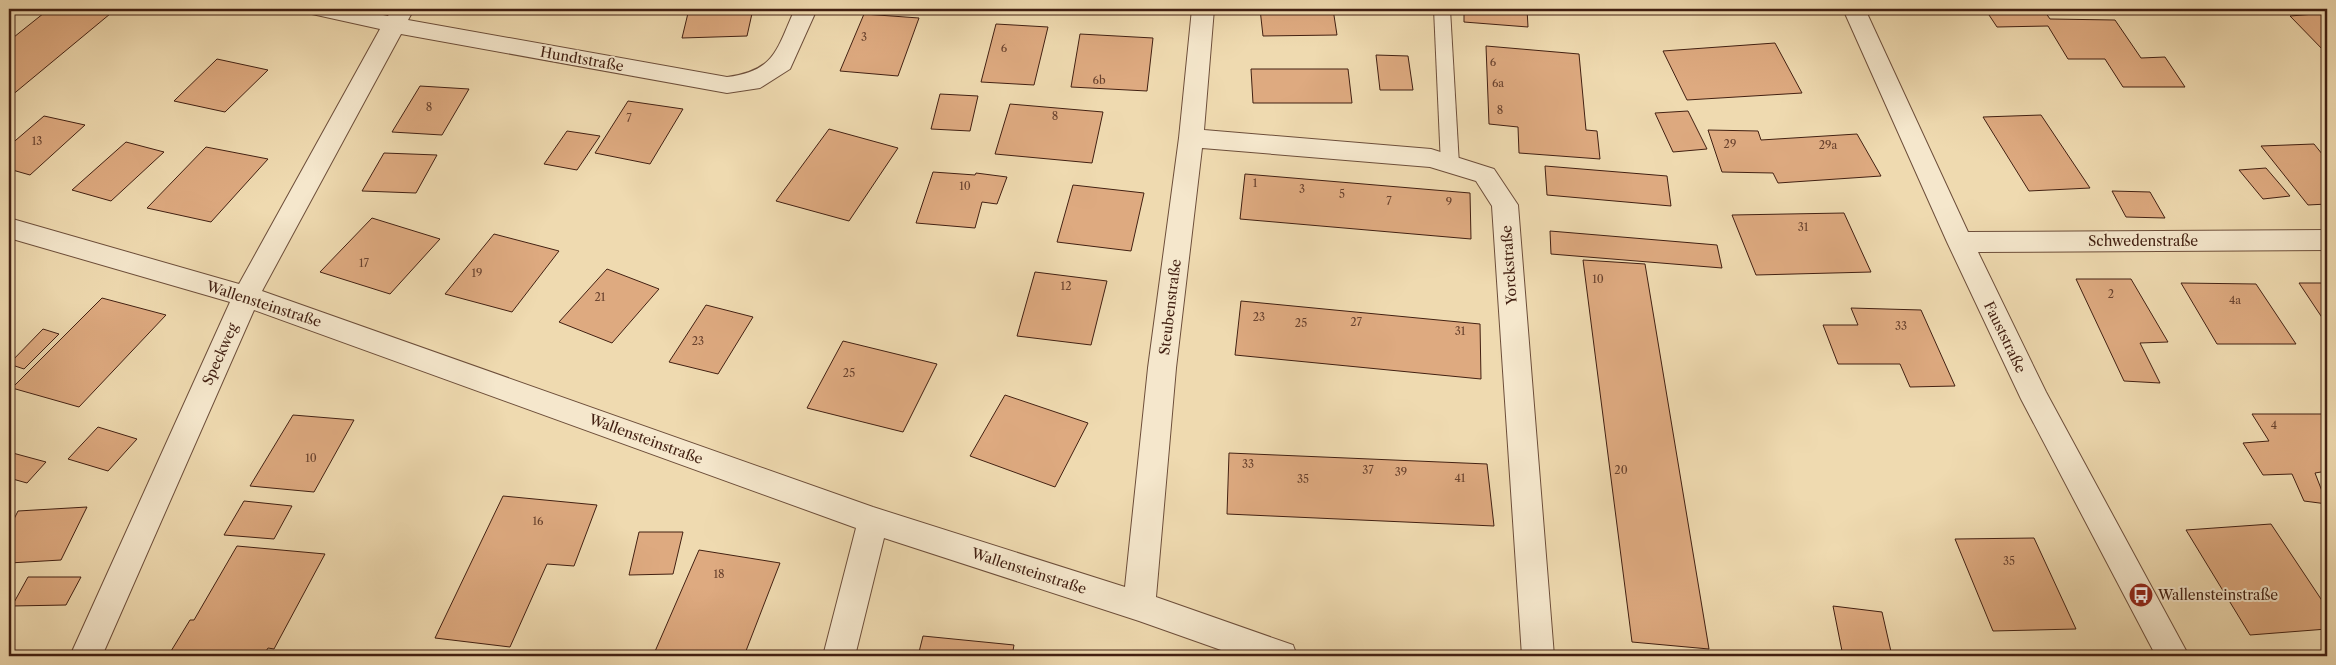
<svg xmlns="http://www.w3.org/2000/svg" width="2336" height="665" font-family="'Libre Caslon Text',serif">
<rect width="100%" height="100%" fill="#efdab0"/>
<filter id="stains"><feTurbulence type="fractalNoise" baseFrequency=".004" numOctaves="4"/><feColorMatrix values="0 0 0 0 .2 0 0 0 0 .09 0 0 0 0 .02 0 0 0 .5 -.17"/></filter>
<radialGradient id="worn" r=".72"><stop offset=".6" stop-color="#630" stop-opacity="0"/><stop offset="1" stop-color="#630" stop-opacity=".3"/></radialGradient>
<path fill="#deaa80" stroke="#422012" d="M 49,9 L 116,9 L 11,96 L 9,95 L 9,41 Z
M 689,9 L 753,9 L 747,36 L 682,38 Z
M 1260,9 L 1333,9 L 1337,35 L 1263,36 Z
M 1464,9 L 1527,9 L 1528,27 L 1464,22 Z
M 1985,9 L 2043,9 L 2050,19 L 2115,20 L 2141,58 L 2165,57 L 2185,87 L 2123,87 L 2105,59 L 2068,59 L 2048,26 L 1997,27 Z
M 2327,13 L 2327,53 L 2326,53 L 2290,16 Z
M 864,14 L 919,18 L 898,76 L 840,71 Z
M 996,24 L 1048,27 L 1034,85 L 981,82 Z
M 1080,34 L 1153,38 L 1147,91 L 1071,87 Z
M 1775,43 L 1802,93 L 1687,100 L 1663,51 Z
M 1486,46 L 1579,54 L 1586,130 L 1597,131 L 1600,159 L 1519,153 L 1518,127 L 1489,124 Z
M 1376,55 L 1408,56 L 1413,90 L 1380,90 Z
M 217,59 L 268,70 L 225,112 L 174,101 Z
M 1251,69 L 1348,69 L 1352,103 L 1253,103 Z
M 420,86 L 469,89 L 442,135 L 392,132 Z
M 940,94 L 978,96 L 970,131 L 931,129 Z
M 628,101 L 683,109 L 650,164 L 595,153 Z
M 1010,104 L 1103,112 L 1092,163 L 995,154 Z
M 1688,111 L 1707,149 L 1673,152 L 1655,113 Z
M 2041,115 L 2090,188 L 2029,191 L 1983,117 Z
M 44,116 L 85,125 L 30,175 L 9,169 L 9,146 Z
M 829,129 L 898,148 L 849,221 L 776,201 Z
M 1708,130 L 1758,131 L 1761,140 L 1857,134 L 1881,176 L 1778,183 L 1773,173 L 1722,172 Z
M 567,131 L 600,136 L 577,170 L 544,164 Z
M 126,142 L 164,152 L 111,201 L 72,190 Z
M 2314,144 L 2327,160 L 2327,204 L 2308,205 L 2261,146 Z
M 206,147 L 268,159 L 211,222 L 147,208 Z
M 384,153 L 437,155 L 416,193 L 362,191 Z
M 1545,166 L 1667,176 L 1671,206 L 1547,195 Z
M 2266,168 L 2290,196 L 2263,199 L 2239,170 Z
M 933,172 L 975,175 L 976,173 L 1007,177 L 997,204 L 982,202 L 975,228 L 916,223 Z
M 1245,174 L 1470,193 L 1471,239 L 1240,219 Z
M 1073,185 L 1144,193 L 1131,251 L 1057,242 Z
M 2112,191 L 2150,192 L 2165,218 L 2126,217 Z
M 1844,213 L 1871,272 L 1756,275 L 1732,215 Z
M 372,218 L 440,239 L 390,294 L 320,272 Z
M 1550,231 L 1717,245 L 1722,268 L 1551,254 Z
M 494,234 L 559,251 L 512,312 L 445,294 Z
M 1583,260 L 1645,264 L 1709,649 L 1632,642 Z
M 607,269 L 659,289 L 612,343 L 559,322 Z
M 1035,272 L 1107,281 L 1091,345 L 1017,336 Z
M 2076,279 L 2131,279 L 2168,342 L 2140,343 L 2160,383 L 2124,381 Z
M 2181,283 L 2256,284 L 2296,344 L 2217,344 Z
M 2299,283 L 2327,283 L 2327,325 Z
M 102,298 L 166,315 L 79,407 L 12,388 Z
M 1241,301 L 1480,324 L 1481,379 L 1235,355 Z
M 706,305 L 753,317 L 718,374 L 669,362 Z
M 1851,308 L 1921,310 L 1955,386 L 1910,387 L 1900,364 L 1838,364 L 1823,325 L 1858,325 Z
M 43,329 L 59,334 L 24,369 L 9,364 Z
M 843,341 L 937,364 L 903,432 L 807,408 Z
M 1005,395 L 1088,423 L 1055,487 L 970,456 Z
M 2252,414 L 2327,414 L 2327,471 L 2315,473 L 2327,504 L 2304,501 L 2292,474 L 2263,475 L 2243,443 L 2269,441 Z
M 293,415 L 354,420 L 314,492 L 250,486 Z
M 98,427 L 137,439 L 108,471 L 68,459 Z
M 9,452 L 46,462 L 27,483 L 9,478 Z
M 1229,453 L 1487,464 L 1494,526 L 1227,514 Z
M 503,496 L 597,505 L 574,566 L 547,564 L 510,647 L 435,638 Z
M 244,501 L 292,506 L 274,539 L 224,535 Z
M 87,507 L 61,560 L 9,563 L 9,529 L 18,511 Z
M 2271,524 L 2327,608 L 2327,629 L 2250,635 L 2186,530 Z
M 639,532 L 683,532 L 673,574 L 629,575 Z
M 2034,538 L 2076,629 L 1993,631 L 1955,539 Z
M 237,546 L 325,554 L 274,649 L 268,648 L 263,656 L 168,656 L 190,620 L 194,620 Z
M 699,550 L 780,563 L 744,656 L 653,656 Z
M 28,577 L 81,577 L 66,605 L 12,606 Z
M 1833,606 L 1882,612 L 1892,656 L 1843,656 Z
M 923,636 L 1014,645 L 1012,656 L 918,656 Z"/>
<g fill="none" stroke-linecap="round" stroke-linejoin="round">
<defs>
<path id="service" d="M 1434,9 L 1450,9 L 1459,165 L 1456,170 L 1450,172 L 1444,170 L 1441,165 Z"/>
<path id="minor" d="M 309,9 L 353,9 L 388,16 L 392,9 L 414,9 L 408,20 L 727,77 C 776,71 777,48 795,9 L 817,9 L 790,69 L 760,88 L 727,93 L 401,34 L 262,291 L 873,507 L 1125,587 L 1148,368 L 1179,138 L 1192,9 L 1214,9 L 1204,130 L 1431,149 L 1494,169 L 1518,205 L 1554,656 L 1522,656 L 1492,206 L 1476,181 L 1430,167 L 1202,148 L 1176,368 L 1156,597 L 1293,645 L 1297,656 L 1238,656 L 1139,621 L 884,538 L 855,656 L 823,656 L 856,528 L 254,310 L 102,656 L 70,656 L 230,302 L 9,238 L 9,218 L 239,284 L 380,29 L 312,14 Z
M 1843,9 L 1865,9 L 1968,232 L 2327,230 L 2327,250 L 1978,252 L 2046,392 L 2189,656 L 2156,656 L 2021,399 L 1947,242 Z"/>
</defs>
<use href="#service" stroke="#6d4e3a" stroke-width="2"/>
<use href="#minor" stroke="#6d4e3a" stroke-width="2"/>
<use href="#service" fill="#f5e7cc" fill-rule="evenodd"/>
<use href="#minor" fill="#f5e7cc" fill-rule="evenodd"/>
</g>
<defs>
<symbol id="bus-disc" viewBox="-11 -11 22 22"><circle r="9.5" fill="#8f2418" stroke="#f5e7cc"/><path d="M-5-6H5V4H4V6H2V4H-2V6H-4V4H-5ZM-3.5-4V0h7V-4ZM-3.5 1.2v1.5H-2V1.2ZM2 1.2v1.5H3.5V1.2Z" fill="#fff"/></symbol>
</defs>
<g fill-rule="evenodd">
<use href="#bus-disc" x="2127" y="581" width="28" height="28"/>
</g>
<g text-anchor="middle" stroke-width="4" stroke-linejoin="round" paint-order="stroke">
<g font-size="11" fill="#69422e">
<text x="864" y="41">3</text>
<text x="1004" y="52">6</text>
<text x="1493" y="66">6</text>
<text x="1099" y="84">6b</text>
<text x="1498" y="87">6a</text>
<text x="429" y="111">8</text>
<text x="1500" y="114">8</text>
<text x="1055" y="120">8</text>
<text x="629" y="122">7</text>
<text x="37" y="145">13</text>
<text x="1730" y="148">29</text>
<text x="1828" y="149">29a</text>
<text x="1255" y="187">1</text>
<text x="965" y="190">10</text>
<text x="1302" y="193">3</text>
<text x="1342" y="198">5</text>
<text x="1389" y="205">7</text>
<text x="1449" y="206">9</text>
<text x="1803" y="231">31</text>
<text x="364" y="267">17</text>
<text x="477" y="277">19</text>
<text x="1598" y="283">10</text>
<text x="1066" y="290">12</text>
<text x="2111" y="298">2</text>
<text x="600" y="301">21</text>
<text x="2235" y="304">4a</text>
<text x="1259" y="321">23</text>
<text x="1356" y="326">27</text>
<text x="1301" y="327">25</text>
<text x="1901" y="330">33</text>
<text x="1460" y="335">31</text>
<text x="698" y="345">23</text>
<text x="849" y="377">25</text>
<text x="2274" y="429">4</text>
<text x="311" y="462">10</text>
<text x="1248" y="468">33</text>
<text x="1368" y="474">37</text>
<text x="1621" y="474">20</text>
<text x="1401" y="476">39</text>
<text x="1460" y="482">41</text>
<text x="1303" y="483">35</text>
<text x="538" y="525">16</text>
<text x="2009" y="565">35</text>
<text x="719" y="578">18</text>
</g>
<g font-size="14" fill="#422012" stroke="#f5e7cc">
<text transform="translate(582 59) rotate(10)" y="5">Hundtstraße</text>
<text x="2143" y="246">Schwedenstraße</text>
<text transform="translate(1509 265) rotate(-94)" y="5">Yorckstraße</text>
<text transform="translate(264 304) rotate(18)" y="5">Wallensteinstraße</text>
<text transform="translate(1170 307) rotate(-83)" y="5">Steubenstraße</text>
<text transform="translate(2005 337) rotate(64)" y="5">Fauststraße</text>
<text transform="translate(220 354) rotate(-66)" y="5">Speckweg</text>
<text transform="translate(646 439) rotate(20)" y="5">Wallensteinstraße</text>
<text transform="translate(1029 571) rotate(18)" y="5">Wallensteinstraße</text>
</g>
<g font-size="14" fill="#422012" stroke="#f5e7cc" text-anchor="start">
<text x="2158" y="600">Wallensteinstraße</text>
</g>
</g>
<rect width="2336" height="665" fill="none" stroke="#efdab0" stroke-width="30"/>
<rect x="10" y="10" width="2316" height="645" fill="none" stroke="#422012" stroke-width="2.5"/>
<rect x="15" y="15" width="2306" height="635" fill="none" stroke="#422012"/>
<rect width="100%" height="100%" filter="url(#stains)"/>
<rect width="100%" height="100%" fill="url(#worn)"/>
</svg>
